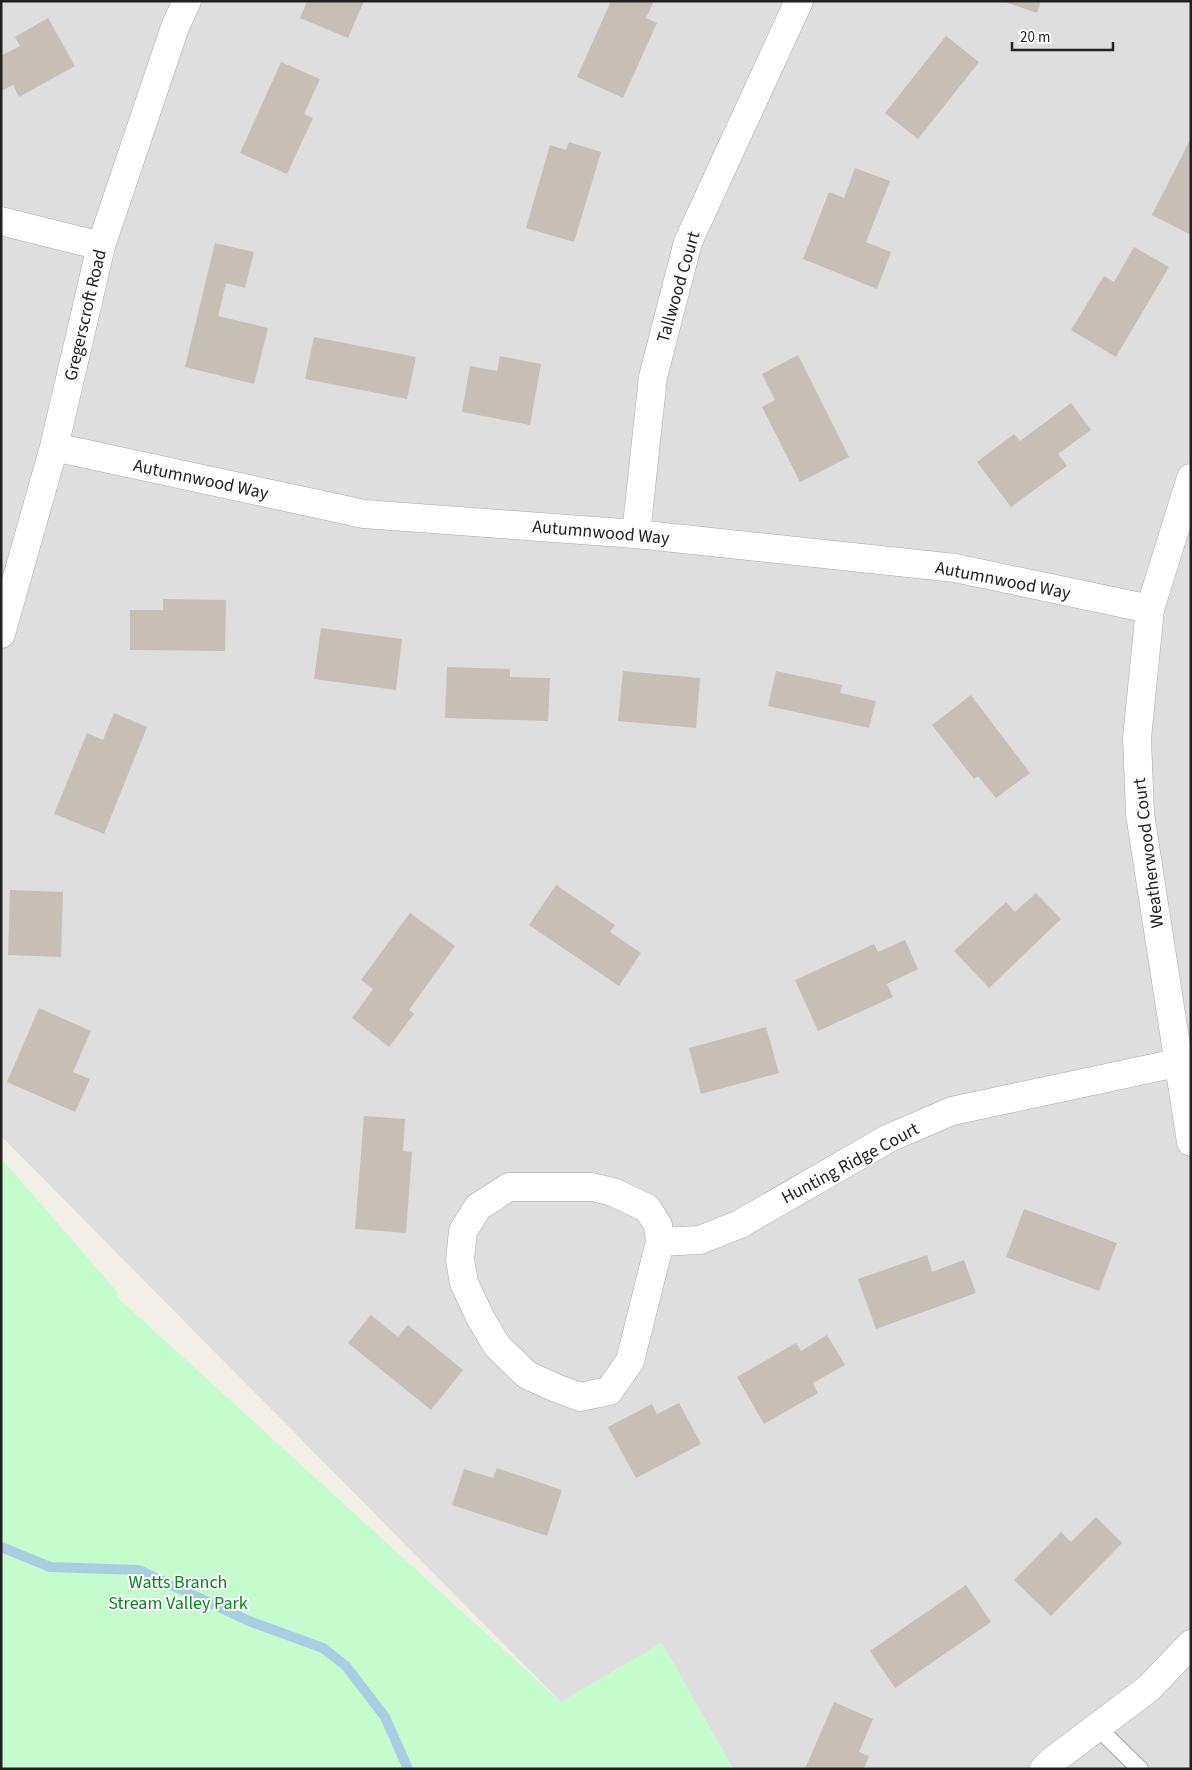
<svg xmlns="http://www.w3.org/2000/svg" width="1192" height="1770" font-family="'Source Sans 3',sans-serif">
<rect width="100%" height="100%" fill="#f2efe8"/>
<path fill="#dfdede" d="M 1,1 L 1191,1 L 1191,1769 L 733,1769 L 662,1643 L 561,1702 L 1,1136 Z"/>
<path fill="#c4fccd" d="M 1,1158 L 119,1294 L 117,1297 L 561,1702 L 662,1643 L 733,1769 L 1,1769 Z"/>
<g fill="none" stroke-linecap="round" stroke-linejoin="round">
<path stroke="#a7cfe1" stroke-width="10" d="M 1,1547 L 50,1567 L 139,1570 L 249,1621 L 323,1648 L 346,1666 L 385,1717 L 408,1769"/>
</g>
<path fill="#c7beb6" d="M 307,1 L 364,1 L 348,38 L 300,18 Z
M 611,1 L 654,1 L 646,18 L 657,23 L 623,98 L 577,77 Z
M 1002,1 L 1041,1 L 1037,13 Z
M 48,18 L 75,66 L 19,97 L 13,85 L 1,91 L 1,56 L 20,46 L 15,37 Z
M 946,36 L 979,62 L 918,139 L 885,113 Z
M 281,62 L 320,79 L 304,114 L 313,118 L 287,174 L 240,153 Z
M 1191,138 L 1191,235 L 1152,215 Z
M 569,142 L 601,152 L 574,242 L 526,228 L 550,145 L 566,150 Z
M 855,168 L 890,181 L 866,242 L 891,252 L 877,289 L 803,259 L 829,192 L 844,198 Z
M 215,243 L 254,252 L 245,288 L 226,283 L 218,316 L 268,328 L 254,384 L 185,367 Z
M 1134,247 L 1169,267 L 1116,357 L 1071,330 L 1104,276 L 1114,282 Z
M 314,337 L 416,357 L 407,399 L 305,379 Z
M 798,355 L 849,457 L 800,482 L 762,407 L 775,400 L 762,374 Z
M 500,356 L 541,364 L 530,425 L 462,412 L 470,366 L 497,371 Z
M 1071,403 L 1091,430 L 1058,454 L 1067,466 L 1011,507 L 977,462 L 1014,434 L 1020,441 Z
M 163,599 L 226,600 L 225,651 L 130,650 L 130,610 L 163,610 Z
M 321,628 L 402,639 L 396,690 L 314,679 Z
M 447,667 L 510,669 L 510,677 L 550,678 L 548,721 L 445,718 Z
M 623,671 L 700,678 L 696,728 L 618,721 Z
M 776,671 L 842,685 L 840,693 L 876,701 L 869,728 L 768,706 Z
M 971,695 L 1030,773 L 996,798 L 978,776 L 974,779 L 932,725 Z
M 114,713 L 147,727 L 104,834 L 54,814 L 87,733 L 103,740 Z
M 556,885 L 615,925 L 610,932 L 641,953 L 619,986 L 529,925 Z
M 10,890 L 63,892 L 61,957 L 8,955 Z
M 1036,893 L 1061,919 L 989,988 L 954,951 L 1006,902 L 1015,912 Z
M 410,913 L 455,946 L 409,1010 L 414,1014 L 389,1047 L 352,1018 L 373,989 L 361,980 Z
M 905,940 L 918,969 L 887,984 L 893,997 L 818,1031 L 795,980 L 874,944 L 878,952 Z
M 39,1008 L 91,1031 L 73,1072 L 90,1079 L 75,1112 L 7,1082 Z
M 766,1027 L 779,1073 L 701,1094 L 689,1048 Z
M 364,1116 L 405,1119 L 403,1151 L 412,1152 L 406,1233 L 355,1229 Z
M 1024,1209 L 1117,1243 L 1099,1291 L 1006,1257 Z
M 927,1255 L 932,1272 L 964,1260 L 976,1293 L 876,1329 L 858,1279 Z
M 371,1315 L 398,1337 L 408,1325 L 463,1370 L 431,1410 L 348,1343 Z
M 827,1335 L 845,1365 L 813,1383 L 818,1393 L 764,1424 L 737,1377 L 796,1343 L 801,1351 Z
M 679,1403 L 701,1444 L 636,1478 L 608,1427 L 652,1404 L 657,1414 Z
M 497,1468 L 562,1490 L 547,1536 L 452,1505 L 464,1469 L 493,1478 Z
M 1096,1517 L 1122,1543 L 1051,1616 L 1014,1580 L 1061,1532 L 1071,1542 Z
M 966,1585 L 991,1622 L 895,1688 L 870,1651 Z
M 834,1702 L 873,1719 L 859,1752 L 869,1756 L 864,1769 L 805,1769 Z"/>
<g fill="none" stroke-linecap="round" stroke-linejoin="round">
<defs>
<path id="lane" d="M 1097,1727 L 1140,1769"/>
<path id="street" d="M 1,221 L 101,246
M 54,447 L 364,514 L 636,534 L 955,568 L 1150,609
M 1191,478 L 1150,609 L 1137,738 L 1140,814 L 1191,1142
M 636,534 L 653,377 L 688,242 L 799,1
M 1,634 L 54,447 L 101,246 L 175,27 L 187,1
M 509,1187 L 592,1187 L 613,1192 L 647,1208 L 658,1225 L 660,1242 L 630,1361 L 609,1391 L 580,1397 L 556,1388 L 527,1375 L 497,1346 L 480,1317 L 464,1283 L 460,1260 L 463,1231 L 478,1207 Z
M 660,1242 L 700,1240 L 740,1224 L 889,1138 L 952,1111 L 1191,1060
M 1044,1769 L 1051,1762 L 1149,1688 L 1191,1644"/>
</defs>
<use href="#lane" stroke="#a8a8a8" stroke-width="18"/>
<use href="#street" stroke="#a8a8a8" stroke-width="29"/>
<use href="#lane" stroke="#fff" stroke-width="16"/>
<use href="#street" stroke="#fff" stroke-width="28"/>
</g>
<g text-anchor="middle" stroke-width="4" stroke-linejoin="round" paint-order="stroke">
<g font-size="18" fill="#212121" stroke="#fff">
<text transform="translate(678 287) rotate(-74)" y="6">Tallwood Court</text>
<text transform="translate(85 315) rotate(-77)" y="6">Gregerscroft Road</text>
<text transform="translate(201 479) rotate(12)" y="6">Autumnwood Way</text>
<text transform="translate(601 532) rotate(5)" y="6">Autumnwood Way</text>
<text transform="translate(1003 580) rotate(11)" y="6">Autumnwood Way</text>
<text transform="translate(1148 853) rotate(-97)" y="6">Weatherwood Court</text>
<text transform="translate(850 1163) rotate(-28)" y="6">Hunting Ridge Court</text>
</g>
<g font-size="18" fill="#07871b" stroke="#fff">
<text x="178" y="1588">Watts Branch<tspan x="178" dy="21">Stream Valley Park</tspan></text>
</g>
</g>
<rect width="1192" height="1770" fill="none" stroke="#212121" stroke-width="5"/>
<path d="M1012 42v8h101v-8" fill="none" stroke="#212121" stroke-width="2.5"/>
<text x="1020" y="42" font-size="15" fill="#212121" stroke="#ffffff" stroke-width="4" paint-order="stroke">20 m</text>
</svg>
